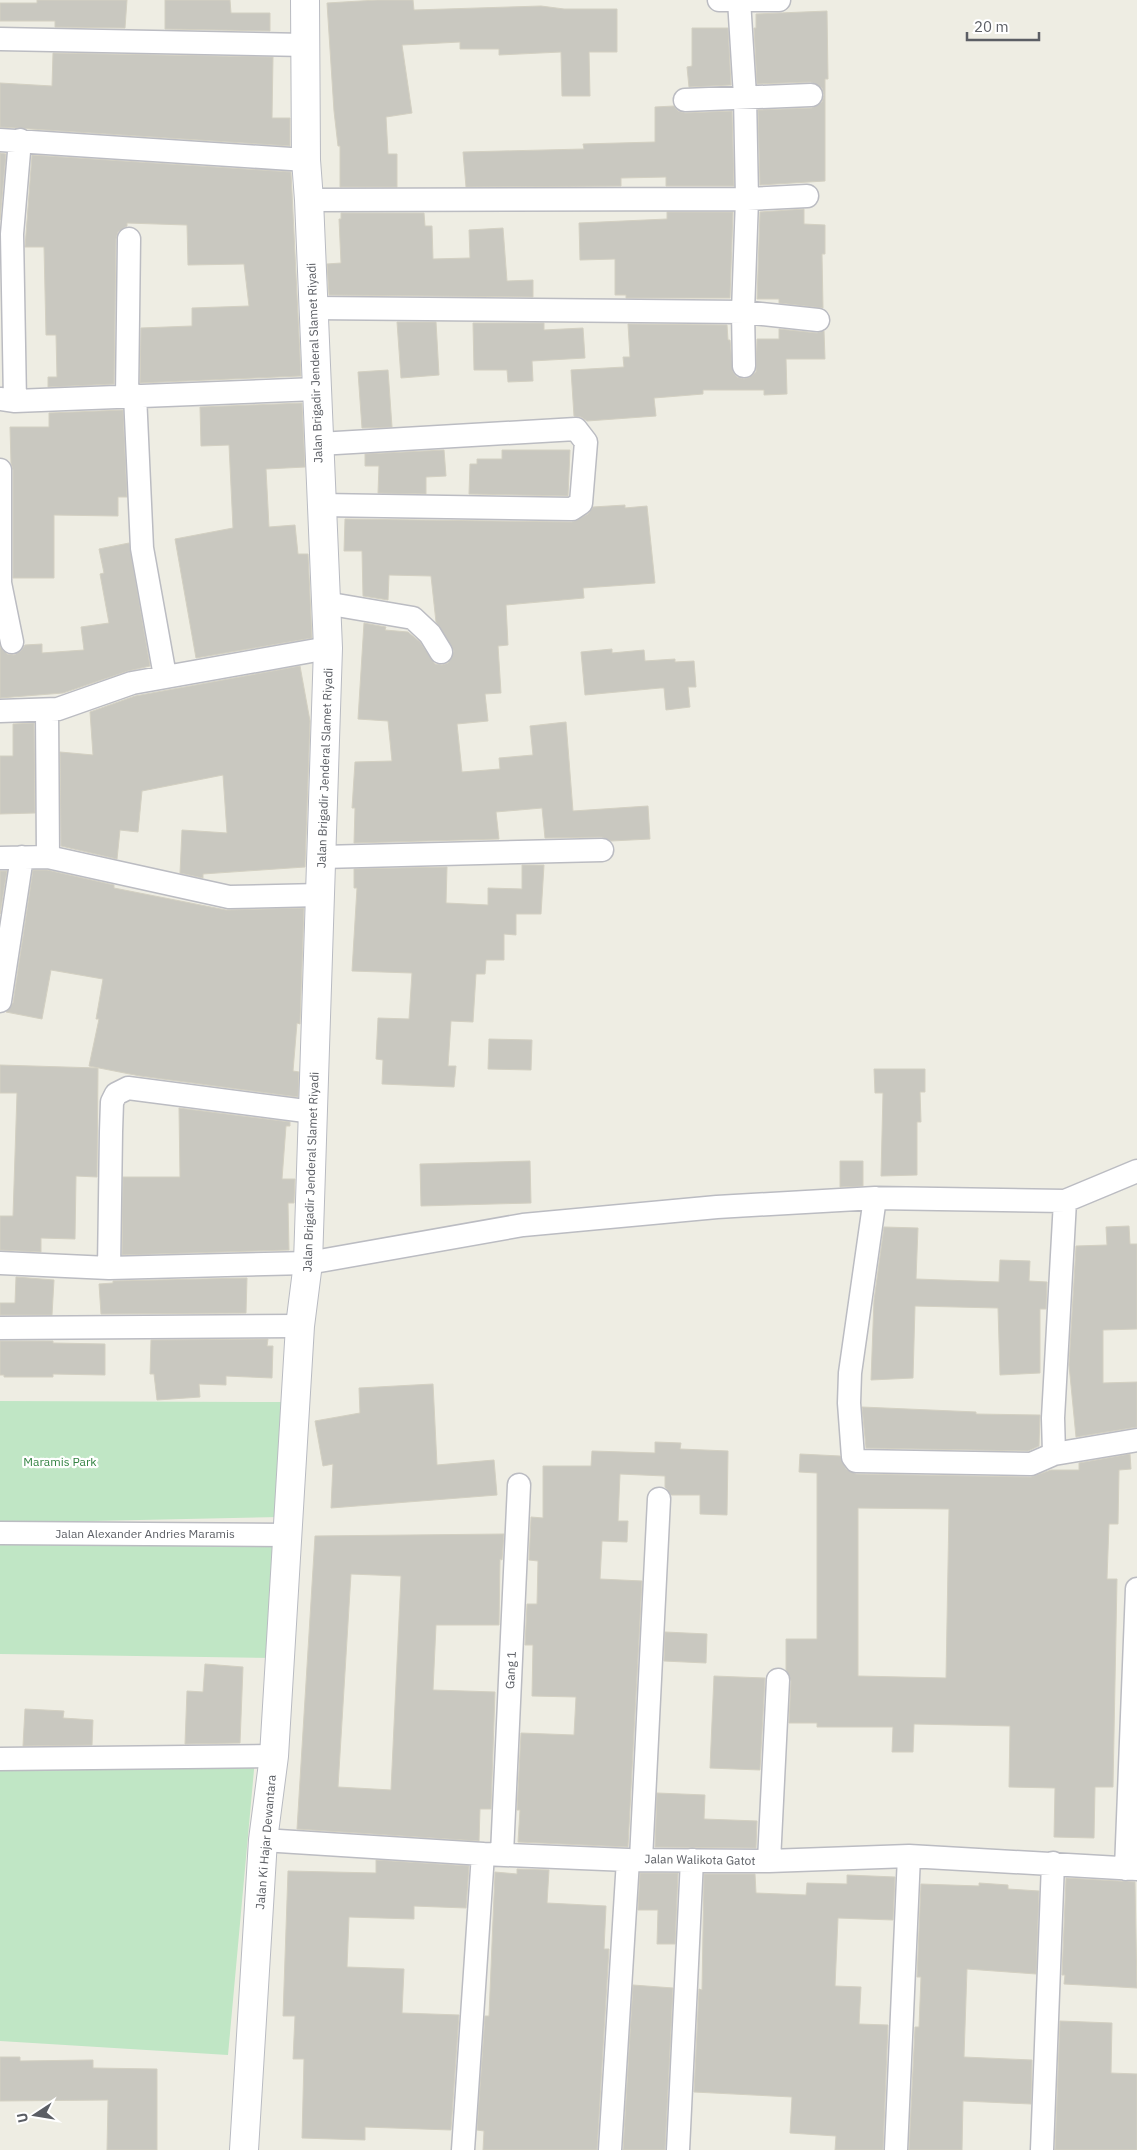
<svg xmlns="http://www.w3.org/2000/svg" width="1137" height="2150" font-family="'IBM Plex Sans',sans-serif">
<rect width="100%" height="100%" fill="#eeede3"/>
<path fill="#c0e6c5" d="M 0,1401 L 283,1402 L 281,1517 L 0,1523 Z
M 285,1543 L 280,1658 L 0,1654 L 0,1544 Z
M 255,1759 L 228,2055 L 0,2041 L 0,1763 Z"/>
<path fill="#c9c8c0" stroke="#d3d0c2" fill-rule="evenodd" d="M 37,0 L 127,0 L 125,28 L 55,27 L 55,21 L 0,21 L 0,3 L 37,3 Z
M 165,0 L 230,0 L 231,13 L 270,13 L 270,31 L 165,29 Z
M 377,0 L 413,0 L 414,10 L 541,6 L 564,9 L 617,9 L 617,52 L 589,52 L 590,96 L 562,96 L 561,52 L 499,55 L 499,49 L 460,49 L 460,42 L 402,45 L 412,113 L 386,117 L 388,154 L 397,154 L 397,187 L 340,187 L 340,146 L 338,146 L 334,111 L 327,3 Z
M 827,11 L 828,79 L 825,79 L 825,181 L 760,185 L 758,110 L 812,108 L 822,102 L 824,95 L 822,88 L 811,82 L 757,84 L 754,28 L 756,28 L 756,14 Z
M 692,28 L 728,28 L 731,85 L 689,87 L 687,67 L 692,66 Z
M 53,53 L 273,57 L 272,118 L 290,118 L 290,146 L 0,127 L 0,83 L 52,86 Z
M 674,106 L 678,111 L 685,113 L 732,111 L 734,186 L 666,186 L 666,177 L 621,178 L 621,186 L 466,187 L 463,152 L 584,149 L 583,144 L 655,142 L 655,107 Z
M 0,153 L 6,154 L 0,220 Z
M 32,155 L 291,172 L 301,376 L 140,383 L 141,328 L 192,326 L 192,308 L 249,306 L 244,264 L 188,265 L 187,225 L 127,223 L 127,226 L 118,232 L 116,239 L 114,384 L 48,387 L 48,377 L 57,377 L 56,335 L 46,335 L 44,247 L 25,247 Z
M 804,209 L 804,224 L 825,225 L 825,254 L 822,254 L 823,308 L 779,303 L 779,299 L 757,299 L 760,212 Z
M 667,212 L 733,212 L 730,298 L 626,298 L 626,295 L 615,295 L 615,259 L 580,260 L 579,223 L 667,219 Z
M 341,213 L 424,213 L 425,226 L 432,226 L 433,259 L 470,258 L 469,230 L 503,228 L 507,281 L 533,280 L 533,297 L 329,295 L 327,264 L 341,263 L 339,219 L 341,219 Z
M 397,322 L 436,322 L 439,375 L 401,378 Z
M 473,323 L 544,323 L 544,330 L 583,328 L 585,358 L 532,361 L 533,381 L 508,382 L 507,370 L 474,370 Z
M 628,324 L 727,325 L 728,340 L 730,340 L 733,372 L 737,377 L 744,379 L 750,377 L 756,372 L 757,339 L 779,339 L 779,329 L 817,333 L 824,331 L 825,359 L 786,359 L 787,394 L 764,395 L 764,390 L 703,390 L 703,394 L 654,398 L 656,416 L 587,421 L 581,417 L 574,416 L 571,370 L 624,367 L 623,357 L 630,357 Z
M 388,370 L 392,427 L 362,428 L 358,372 Z
M 302,403 L 305,467 L 266,469 L 269,527 L 295,525 L 298,554 L 308,554 L 312,638 L 196,658 L 175,539 L 233,528 L 229,445 L 201,446 L 200,407 Z
M 123,410 L 127,497 L 118,497 L 118,516 L 54,515 L 54,578 L 13,578 L 13,470 L 11,463 L 10,427 L 49,427 L 49,413 Z
M 444,450 L 446,476 L 426,477 L 426,494 L 378,493 L 379,466 L 365,466 L 365,454 Z
M 502,450 L 570,450 L 568,496 L 469,494 L 470,464 L 477,464 L 477,459 L 502,459 Z
M 625,505 L 625,508 L 647,506 L 655,583 L 583,588 L 584,598 L 506,605 L 508,645 L 498,646 L 501,693 L 485,694 L 488,721 L 457,724 L 462,772 L 500,769 L 499,758 L 533,755 L 530,726 L 566,722 L 573,811 L 648,806 L 650,839 L 611,841 L 602,837 L 545,838 L 542,808 L 496,812 L 499,839 L 354,843 L 355,808 L 352,808 L 355,762 L 392,761 L 388,721 L 358,719 L 364,623 L 386,627 L 385,630 L 408,632 L 420,642 L 435,664 L 442,665 L 448,663 L 454,651 L 436,622 L 431,576 L 389,575 L 388,600 L 363,596 L 362,551 L 344,551 L 345,519 L 572,522 L 588,514 L 593,507 Z
M 129,543 L 150,666 L 128,671 L 63,693 L 0,698 L 0,646 L 7,654 L 14,655 L 21,651 L 25,645 L 42,644 L 42,653 L 84,650 L 81,627 L 109,623 L 100,574 L 104,573 L 99,549 Z
M 612,649 L 612,653 L 644,650 L 645,661 L 675,659 L 675,662 L 694,661 L 696,687 L 688,687 L 690,707 L 666,710 L 664,688 L 660,688 L 585,695 L 581,652 Z
M 300,666 L 310,721 L 305,867 L 203,874 L 203,878 L 180,873 L 182,830 L 227,833 L 223,775 L 142,791 L 138,832 L 120,830 L 117,859 L 61,846 L 60,752 L 93,755 L 90,712 L 135,696 Z
M 34,723 L 35,813 L 0,814 L 0,756 L 13,756 L 13,724 Z
M 522,865 L 544,865 L 541,914 L 516,914 L 516,935 L 504,934 L 504,960 L 486,960 L 485,974 L 476,974 L 473,1022 L 451,1021 L 448,1066 L 456,1066 L 454,1087 L 382,1084 L 383,1060 L 376,1059 L 378,1018 L 409,1019 L 412,973 L 352,971 L 357,888 L 354,888 L 354,869 L 447,867 L 446,903 L 488,905 L 488,888 L 522,889 Z
M 33,870 L 47,870 L 114,885 L 114,888 L 226,910 L 304,908 L 300,1024 L 297,1023 L 293,1071 L 299,1072 L 298,1097 L 140,1076 L 89,1066 L 99,1019 L 96,1019 L 103,979 L 51,970 L 42,1019 L 6,1012 L 13,1003 Z
M 0,871 L 7,871 L 0,914 Z
M 489,1039 L 532,1040 L 531,1070 L 488,1069 Z
M 0,1065 L 98,1068 L 97,1177 L 76,1176 L 75,1239 L 41,1238 L 41,1252 L 0,1250 L 0,1216 L 13,1216 L 17,1093 L 0,1093 Z
M 874,1069 L 925,1069 L 925,1092 L 920,1092 L 921,1122 L 917,1122 L 917,1175 L 881,1176 L 883,1093 L 875,1093 Z
M 179,1108 L 290,1122 L 290,1126 L 286,1126 L 282,1179 L 295,1179 L 294,1203 L 288,1203 L 289,1250 L 122,1255 L 123,1177 L 180,1177 Z
M 530,1161 L 531,1203 L 421,1206 L 420,1164 Z
M 840,1161 L 863,1161 L 863,1186 L 840,1187 Z
M 1129,1226 L 1130,1244 L 1137,1244 L 1137,1329 L 1103,1330 L 1103,1383 L 1137,1382 L 1137,1427 L 1076,1437 L 1069,1365 L 1076,1246 L 1107,1245 L 1106,1227 Z
M 884,1227 L 918,1228 L 916,1279 L 999,1282 L 1000,1260 L 1030,1261 L 1029,1281 L 1047,1282 L 1046,1309 L 1040,1309 L 1040,1373 L 1000,1375 L 998,1308 L 915,1306 L 913,1378 L 871,1380 L 874,1300 Z
M 16,1277 L 54,1280 L 52,1315 L 0,1315 L 0,1303 L 15,1303 Z
M 247,1278 L 246,1313 L 101,1314 L 99,1284 L 113,1283 L 113,1281 Z
M 268,1339 L 267,1346 L 273,1346 L 272,1378 L 226,1376 L 226,1385 L 199,1384 L 200,1397 L 157,1400 L 154,1374 L 150,1374 L 151,1340 Z
M 0,1341 L 53,1341 L 53,1343 L 105,1344 L 105,1375 L 53,1374 L 53,1377 L 4,1377 L 4,1375 L 0,1375 Z
M 433,1384 L 437,1465 L 494,1460 L 497,1495 L 331,1508 L 333,1464 L 323,1466 L 315,1421 L 360,1413 L 359,1388 Z
M 862,1407 L 976,1412 L 976,1414 L 1040,1415 L 1039,1446 L 1028,1451 L 866,1448 Z
M 655,1442 L 681,1443 L 680,1449 L 728,1451 L 727,1515 L 700,1514 L 700,1495 L 671,1495 L 665,1487 L 665,1476 L 620,1474 L 618,1521 L 628,1521 L 627,1542 L 602,1541 L 600,1579 L 642,1581 L 628,1847 L 518,1842 L 520,1810 L 517,1810 L 521,1733 L 574,1735 L 576,1697 L 532,1696 L 533,1645 L 525,1645 L 527,1604 L 537,1604 L 538,1561 L 529,1560 L 531,1517 L 543,1518 L 543,1466 L 591,1466 L 592,1451 L 655,1453 Z
M 800,1454 L 840,1456 L 846,1469 L 856,1474 L 1031,1477 L 1051,1470 L 1079,1470 L 1079,1463 L 1130,1454 L 1131,1469 L 1119,1470 L 1118,1524 L 1109,1524 L 1107,1579 L 1117,1579 L 1113,1787 L 1095,1787 L 1094,1838 L 1054,1837 L 1055,1788 L 1009,1787 L 1010,1726 L 914,1724 L 913,1752 L 892,1752 L 893,1727 L 817,1727 L 817,1723 L 789,1723 L 791,1681 L 786,1670 L 786,1639 L 817,1639 L 817,1473 L 799,1472 ZM 858,1508 L 949,1509 L 946,1678 L 858,1676 Z
M 504,1534 L 502,1560 L 500,1559 L 499,1625 L 436,1625 L 433,1690 L 495,1692 L 491,1809 L 480,1809 L 479,1841 L 297,1829 L 315,1536 ZM 351,1574 L 401,1576 L 391,1790 L 338,1787 Z
M 665,1632 L 707,1634 L 706,1663 L 664,1661 Z
M 205,1664 L 243,1667 L 240,1743 L 185,1744 L 187,1691 L 203,1692 Z
M 714,1676 L 765,1678 L 760,1770 L 710,1768 Z
M 25,1709 L 64,1711 L 63,1718 L 93,1720 L 92,1745 L 23,1746 Z
M 657,1793 L 705,1795 L 704,1819 L 757,1821 L 756,1848 L 655,1847 Z
M 376,1860 L 469,1866 L 466,1908 L 414,1906 L 414,1919 L 349,1917 L 347,1967 L 404,1969 L 402,2013 L 459,2015 L 451,2130 L 365,2127 L 365,2140 L 302,2138 L 304,2059 L 293,2059 L 295,2016 L 283,2016 L 288,1871 L 376,1873 Z
M 517,1869 L 549,1870 L 547,1903 L 606,1906 L 604,1949 L 609,1949 L 597,2150 L 483,2150 L 484,2131 L 477,2130 L 485,2016 L 489,2016 L 495,1872 L 517,1874 Z
M 640,1873 L 678,1873 L 675,1944 L 657,1944 L 658,1910 L 638,1910 Z
M 704,1874 L 755,1874 L 756,1893 L 806,1895 L 807,1883 L 847,1884 L 847,1875 L 895,1877 L 893,1920 L 838,1918 L 835,1986 L 861,1987 L 859,2024 L 888,2025 L 883,2150 L 835,2150 L 836,2136 L 790,2133 L 792,2097 L 694,2092 L 699,1989 L 702,1990 Z
M 1066,1878 L 1135,1882 L 1137,1988 L 1064,1984 L 1065,1975 L 1062,1975 Z
M 979,1883 L 1008,1885 L 1008,1889 L 1039,1891 L 1036,1974 L 967,1969 L 964,2057 L 1032,2060 L 1031,2104 L 963,2101 L 962,2150 L 909,2150 L 915,2027 L 919,2027 L 921,1977 L 917,1977 L 921,1884 L 979,1886 Z
M 633,1985 L 673,1988 L 665,2150 L 623,2150 Z
M 1060,2021 L 1112,2023 L 1111,2073 L 1137,2074 L 1137,2150 L 1055,2150 Z
M 0,2057 L 20,2057 L 20,2061 L 93,2060 L 93,2068 L 157,2069 L 157,2150 L 107,2150 L 108,2100 L 0,2101 Z"/>
<g fill="none" stroke-linecap="round" stroke-linejoin="round">
<defs>
<path id="minor" d="M 719,0 L 779,0
M 0,39 L 306,45
M 685,100 L 811,95
M 0,140 L 306,160
M 309,200 L 747,199 L 807,196
M 313,308 L 743,312 L 747,199 L 745,96 L 739,0
M 744,366 L 743,312 L 818,320
M 135,395 L 142,548 L 165,676
M 127,396 L 129,239
M 0,399 L 15,401 L 316,389
M 15,401 L 12,234 L 20,140
M 319,444 L 576,429 L 586,442 L 581,503 L 572,509 L 321,505
M 0,470 L 0,583 L 12,642
M 325,603 L 413,618 L 430,634 L 441,652
M 47,710 L 48,857
M 0,711 L 58,709 L 132,683 L 328,648
M 322,857 L 602,850
M 0,858 L 48,857 L 229,897 L 321,895
M 0,1001 L 22,857
M 875,1198 L 850,1373 L 849,1403 L 853,1457 L 856,1461 L 1031,1464 L 1054,1454 L 1137,1440
M 0,1263 L 109,1268 L 308,1263 L 523,1225 L 717,1207 L 875,1198 L 1065,1201 L 1137,1171
M 109,1268 L 111,1132 L 112,1102 L 116,1094 L 128,1088 L 313,1112
M 0,1328 L 300,1326
M 1054,1454 L 1053,1418 L 1065,1201
M 0,1533 L 289,1535
M 0,1759 L 274,1756
M 263,1840 L 483,1854 L 628,1860 L 769,1861 L 909,1856 L 1137,1869
M 502,1854 L 519,1485
M 641,1859 L 659,1499
M 769,1861 L 778,1680
M 1126,1869 L 1137,1589
M 463,2150 L 483,1854
M 610,2150 L 628,1860
M 678,2150 L 692,1860
M 896,2150 L 909,1856
M 1042,2150 L 1053,1863"/>
<path id="secondary" d="M 244,2150 L 263,1840 L 274,1756 L 300,1326 L 308,1263 L 328,648 L 309,200 L 306,160 L 305,0"/>
</defs>
<use href="#minor" stroke="#bbbcc2" stroke-width="25"/>
<use href="#secondary" stroke="#b9bbc2" stroke-width="30"/>
<use href="#minor" stroke="#fff" stroke-width="22"/>
<use href="#secondary" stroke="#fff" stroke-width="28"/>
</g>
<g text-anchor="middle" stroke-width="4.5" stroke-linejoin="round" paint-order="stroke">
<g font-size="12" fill="#5b5e64" stroke="#fff">
<text transform="translate(315 363) rotate(-92)" y="4">Jalan Brigadir Jenderal Slamet Riyadi</text>
<text transform="translate(325 768) rotate(-88)" y="4">Jalan Brigadir Jenderal Slamet Riyadi</text>
<text transform="translate(311 1172) rotate(-88)" y="4">Jalan Brigadir Jenderal Slamet Riyadi</text>
<text x="145" y="1538">Jalan Alexander Andries Maramis</text>
<text transform="translate(511 1670) rotate(-87)" y="4">Gang 1</text>
<text transform="translate(266 1842) rotate(-85)" y="4">Jalan Ki Hajar Dewantara</text>
<text transform="translate(700 1860) rotate(1)" y="4">Jalan Walikota Gatot</text>
</g>
<g font-size="12" fill="#348343" stroke="#fff">
<text x="60" y="1466">Maramis Park</text>
</g>
</g>
<g transform="translate(35 2115) rotate(258)" stroke="#ffffff" stroke-width="4" paint-order="stroke">
<path d="M0-4L9 19L0 12L-9 19Z" fill="#5b5e64"/>
<text y="-8" font-size="14" font-weight="bold" text-anchor="middle" fill="#5b5e64">U</text>
</g>
<path d="M967 32v8h72v-8" fill="none" stroke="#5b5e64" stroke-width="2.5"/>
<text x="974" y="32" font-size="15" fill="#5b5e64" stroke="#ffffff" stroke-width="4" paint-order="stroke">20 m</text>
</svg>
